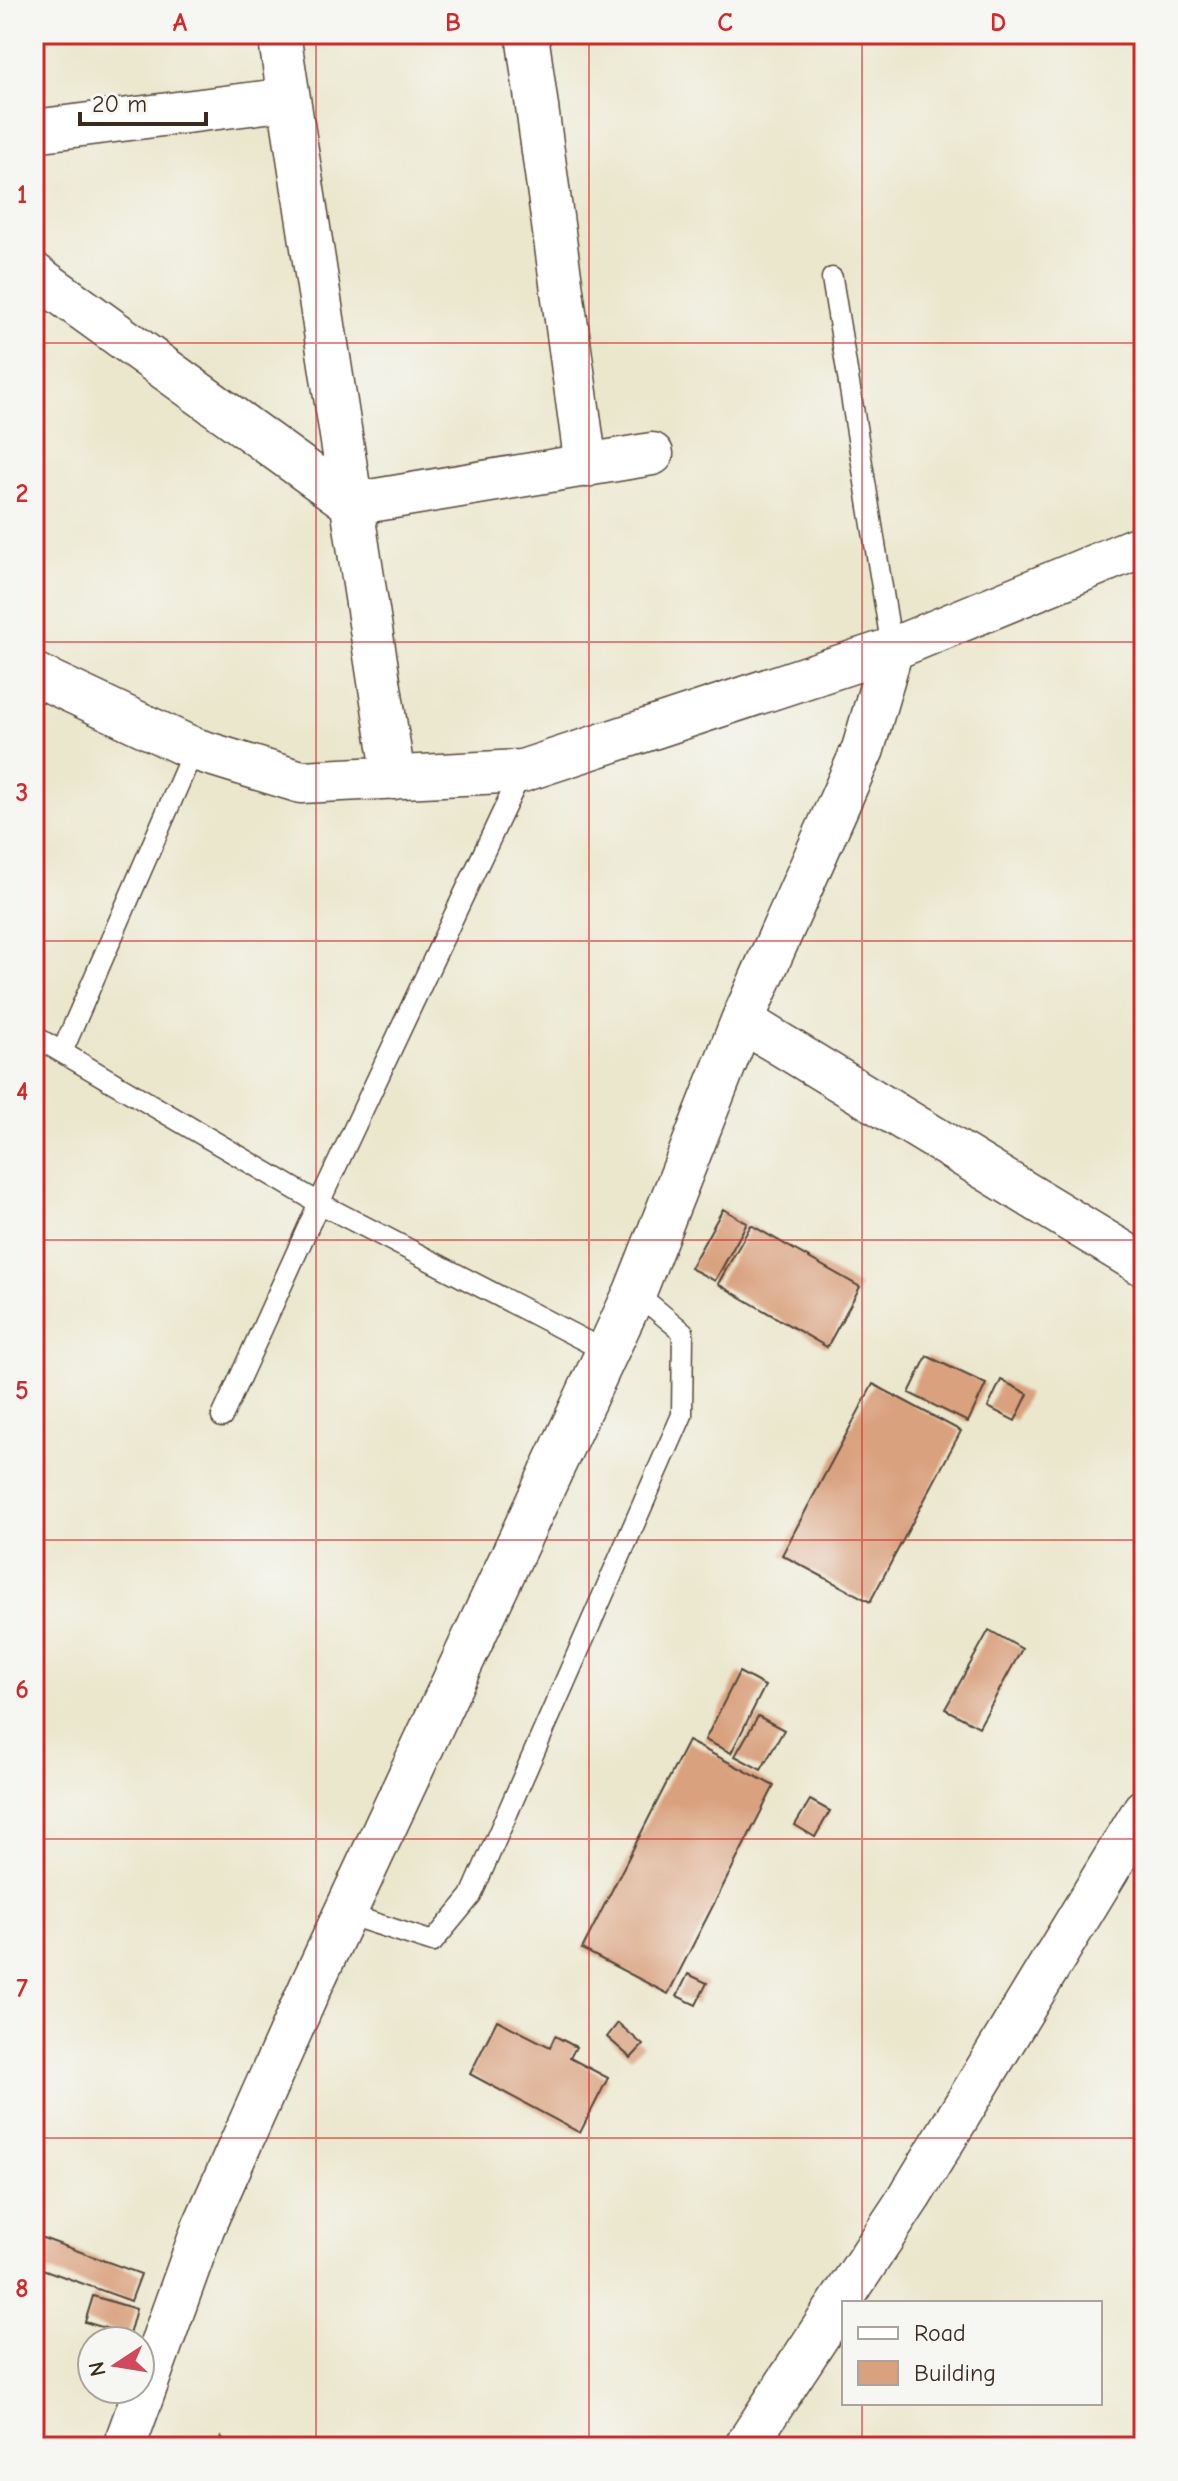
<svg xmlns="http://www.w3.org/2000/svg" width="1178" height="2481" font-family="'Comic Neue',sans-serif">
<rect width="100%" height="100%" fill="#f6f6f2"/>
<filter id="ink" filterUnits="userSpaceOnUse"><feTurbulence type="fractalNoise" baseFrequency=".0125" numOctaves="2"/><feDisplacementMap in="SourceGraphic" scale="16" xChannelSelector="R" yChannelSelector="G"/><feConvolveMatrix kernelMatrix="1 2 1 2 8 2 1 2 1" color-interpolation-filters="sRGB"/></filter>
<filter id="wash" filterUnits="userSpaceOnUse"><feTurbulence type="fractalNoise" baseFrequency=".006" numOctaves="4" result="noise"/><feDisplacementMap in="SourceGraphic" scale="32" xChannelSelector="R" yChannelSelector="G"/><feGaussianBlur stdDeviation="1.8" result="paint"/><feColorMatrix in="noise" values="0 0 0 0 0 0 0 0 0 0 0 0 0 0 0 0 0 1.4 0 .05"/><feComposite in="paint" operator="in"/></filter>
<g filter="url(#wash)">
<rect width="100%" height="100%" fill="#ebe7cd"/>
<g id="blocks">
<path fill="#d9a17e" d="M 723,1209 L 747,1223 L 715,1281 L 690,1268 Z
M 751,1225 L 860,1287 L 827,1347 L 718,1284 Z
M 927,1356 L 986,1384 L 968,1422 L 909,1393 Z
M 1001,1380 L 1028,1394 L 1015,1421 L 988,1407 Z
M 873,1384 L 961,1431 L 870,1602 L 782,1555 Z
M 989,1630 L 1022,1649 L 979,1727 L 945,1709 Z
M 739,1672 L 765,1686 L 731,1753 L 705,1740 Z
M 758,1716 L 784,1730 L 761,1770 L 735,1756 Z
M 688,1741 L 774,1786 L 668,1994 L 582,1949 Z
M 810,1800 L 830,1811 L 815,1837 L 795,1825 Z
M 688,1974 L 707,1983 L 696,2005 L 677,1996 Z
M 497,2020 L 550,2047 L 555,2036 L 576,2047 L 570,2058 L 608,2078 L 580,2133 L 470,2074 Z
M 618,2023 L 643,2045 L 631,2058 L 607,2037 Z
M 40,2237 L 141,2274 L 131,2301 L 34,2266 L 34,2254 Z
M 93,2296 L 136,2309 L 129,2335 L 85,2322 Z
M 221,2437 L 235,2447 L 215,2447 Z"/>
</g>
</g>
<g filter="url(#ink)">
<use href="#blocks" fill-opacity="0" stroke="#554638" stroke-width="2"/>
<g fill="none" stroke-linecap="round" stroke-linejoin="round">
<defs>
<path id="service" d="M 832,278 L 892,649
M 34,1036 L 319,1203 L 607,1352
M 62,1052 L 194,749
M 222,1417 L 319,1203 L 522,771
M 346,1914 L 433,1942 L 471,1896 L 682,1415 L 683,1332 L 635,1292"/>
<path id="minor" d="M 279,34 L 394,778
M 527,34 L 586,466
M 34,131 L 289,99
M 34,274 L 352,504 L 652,454
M 34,674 L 194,749 L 301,782 L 522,771 L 892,649 L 1144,545
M 742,1021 L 1144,1265
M 124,2447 L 203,2228 L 310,1988 L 635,1292 L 742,1021 L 863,749 L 892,649
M 745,2447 L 910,2196 L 1144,1810"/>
</defs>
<use href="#service" stroke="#554638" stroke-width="23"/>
<use href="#minor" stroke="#554638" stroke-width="45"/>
<use href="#service" stroke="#fff" stroke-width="20"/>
<use href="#minor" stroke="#fff" stroke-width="42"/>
</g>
</g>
<path fill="none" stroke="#d62828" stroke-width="2" stroke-opacity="0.55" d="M 316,34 L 316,2447M 589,34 L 589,2447M 862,34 L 862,2303M 34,343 L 1144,343M 34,642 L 1144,642M 34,941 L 1144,941M 34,1240 L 1144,1240M 34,1540 L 1144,1540M 34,1839 L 1144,1839M 34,2138 L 1144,2138M 862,2403 L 862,2447"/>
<rect width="1178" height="2481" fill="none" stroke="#f6f6f2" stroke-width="88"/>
<rect x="842" y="2301" width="260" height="104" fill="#f6f6f2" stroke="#aba49d" stroke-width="2"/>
<rect x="858" y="2327" width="40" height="12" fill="#ffffff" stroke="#aba49d" stroke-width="2"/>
<text x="914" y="2341" font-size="24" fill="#3b2a1e">Road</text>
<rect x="858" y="2361" width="40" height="24" fill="#d9a17e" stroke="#aba49d" stroke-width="2"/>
<text x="914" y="2381" font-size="24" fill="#3b2a1e">Building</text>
<g transform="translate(116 2365) rotate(258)"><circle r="38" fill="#f6f6f2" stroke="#aba49d" stroke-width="2"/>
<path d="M0-6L14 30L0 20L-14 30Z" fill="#d1495b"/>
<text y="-12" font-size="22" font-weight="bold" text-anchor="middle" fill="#3b2a1e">N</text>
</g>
<path d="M80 112v12h126v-12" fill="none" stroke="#3b2a1e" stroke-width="4"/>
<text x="92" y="112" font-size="24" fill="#3b2a1e" stroke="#f6f6f2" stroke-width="6" paint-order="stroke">20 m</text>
<rect x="44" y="44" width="1090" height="2393" fill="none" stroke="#d62828" stroke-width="3"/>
<g font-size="26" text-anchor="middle" font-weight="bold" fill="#d62828">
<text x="180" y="31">A</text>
<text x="453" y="31">B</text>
<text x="725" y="31">C</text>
<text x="998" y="31">D</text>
<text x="22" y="203">1</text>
<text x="22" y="502">2</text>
<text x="22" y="801">3</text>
<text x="22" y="1100">4</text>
<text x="22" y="1399">5</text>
<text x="22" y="1698">6</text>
<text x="22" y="1997">7</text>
<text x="22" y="2297">8</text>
</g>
</svg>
